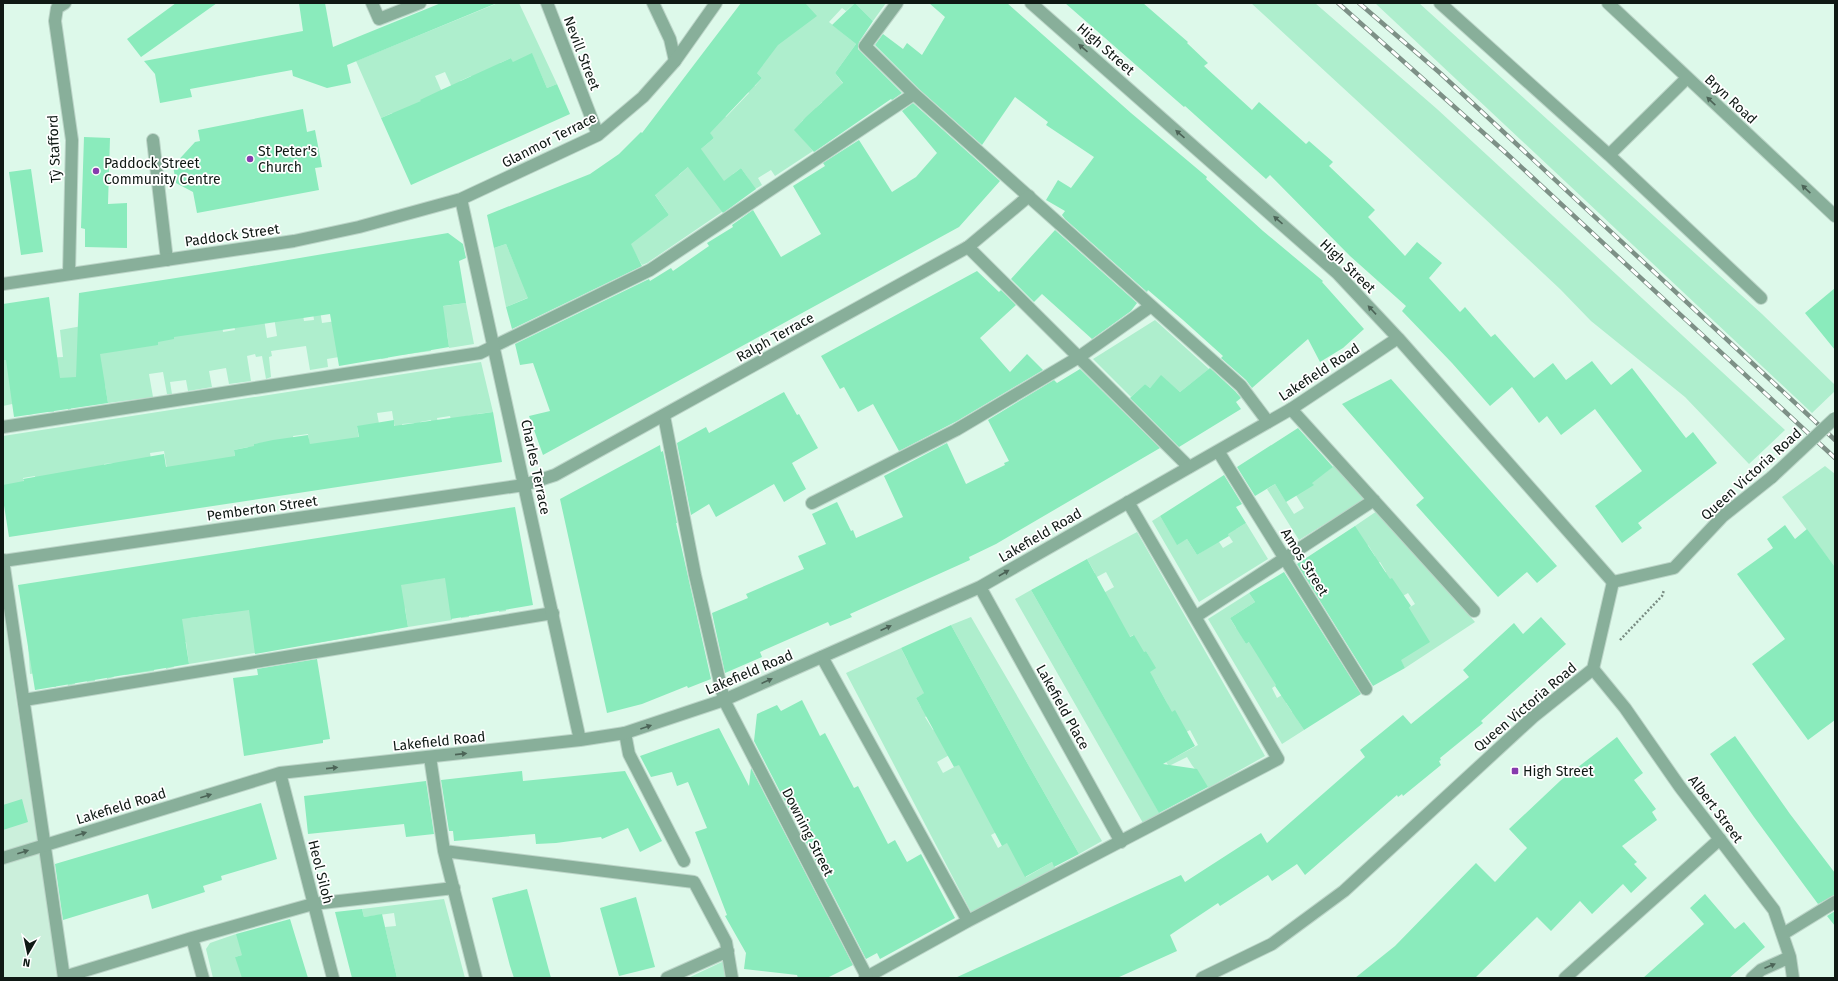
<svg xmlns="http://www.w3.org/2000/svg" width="1838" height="981" font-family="'Fira Sans',sans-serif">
<rect width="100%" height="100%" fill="#ddf9ea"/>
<path fill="#cbefdb" d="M 3,606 L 15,693 L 58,978 L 3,978 Z"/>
<path fill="#aeeecd" d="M 498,3 L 519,3 L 557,84 L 547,88 L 532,54 L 527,96 L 511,58 L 500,63 L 517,101 L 487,114 L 471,76 L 460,81 L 477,119 L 468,123 L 445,72 L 435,76 L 457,127 L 421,100 L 437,137 L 392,113 L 381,118 L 356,61 Z
M 778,3 L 886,3 L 873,21 L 855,3 L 846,11 L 842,8 L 829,22 L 856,44 L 835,73 L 866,115 L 822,102 L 816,108 L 830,124 L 813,130 L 803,120 L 795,130 L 813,151 L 775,176 L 771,170 L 758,178 L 762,185 L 752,191 L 748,178 L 741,168 L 733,174 L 722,212 L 647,263 L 642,265 L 631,246 L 541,292 L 506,307 L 494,248 L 506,244 L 519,275 L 535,271 L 657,224 L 669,215 L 642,176 L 672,164 L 679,175 L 688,167 L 701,149 L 714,138 L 703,126 L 719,111 L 726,117 L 749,93 L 736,79 L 740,74 L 755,86 L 762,78 L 747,63 Z
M 1251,3 L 1315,3 L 1437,109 L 1785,430 L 1749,464 L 1685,397 L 1591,321 L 1560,289 L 1483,217 Z
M 1375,3 L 1419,3 L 1762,314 L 1835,385 L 1835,391 L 1812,413 Z
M 317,291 L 322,323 L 466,303 L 474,344 L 449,348 L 447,332 L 428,336 L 431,351 L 401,355 L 398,334 L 384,336 L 388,358 L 381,359 L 377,332 L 339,357 L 327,359 L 328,367 L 310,370 L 306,346 L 271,351 L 272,356 L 269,357 L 271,377 L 266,379 L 262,356 L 256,357 L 255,354 L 247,356 L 251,381 L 229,384 L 226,368 L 209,371 L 212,387 L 188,391 L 186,380 L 170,382 L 172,394 L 167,394 L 163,372 L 149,374 L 153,397 L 108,403 L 105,385 L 68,385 L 71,409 L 68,410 L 64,383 L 50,385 L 54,412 L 48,412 L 46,402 L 32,404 L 33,414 L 28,415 L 12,404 L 3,406 L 3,360 L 63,357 L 60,330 L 219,301 L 223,332 L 235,330 L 230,300 L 260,294 L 267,338 L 277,336 L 271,298 L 299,294 L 304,321 L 314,320 L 310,292 Z
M 1155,320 L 1209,369 L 1180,392 L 1161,376 L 1150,388 L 1145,384 L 1131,397 L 1093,359 Z
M 481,362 L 493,412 L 477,414 L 477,442 L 472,415 L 458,418 L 457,446 L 450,416 L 437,418 L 443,448 L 436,449 L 431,420 L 420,422 L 424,450 L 419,451 L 414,423 L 402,424 L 407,453 L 399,454 L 392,411 L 377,413 L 385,456 L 357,426 L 362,459 L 313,467 L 308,434 L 293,436 L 298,469 L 268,442 L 254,444 L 258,474 L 248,447 L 234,450 L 238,477 L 170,488 L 164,451 L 150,453 L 156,490 L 120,495 L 115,463 L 104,464 L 109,497 L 40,508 L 35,476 L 23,478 L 28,509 L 3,485 L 3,436 Z
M 1310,459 L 1322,475 L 1335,465 L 1365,499 L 1299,540 L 1267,489 L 1275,484 L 1294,514 L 1304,508 L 1284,476 L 1313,485 L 1301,466 Z
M 1825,466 L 1835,474 L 1835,567 L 1782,497 Z
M 1377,511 L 1475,622 L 1405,668 L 1380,626 L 1415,604 L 1408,593 L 1374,613 L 1359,590 L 1386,572 L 1380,562 L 1353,579 L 1375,556 L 1368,545 L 1342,561 L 1355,526 Z
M 1160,516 L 1177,544 L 1187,539 L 1197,555 L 1211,546 L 1208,525 L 1223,548 L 1233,542 L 1217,518 L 1236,529 L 1246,523 L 1268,559 L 1199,602 L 1152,521 Z
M 1137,532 L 1265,756 L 1208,788 C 1201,776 1193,768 1187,757 L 1169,766 L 1166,762 L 1198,745 L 1190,730 L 1157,748 L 1175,711 L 1145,726 L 1142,720 L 1168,705 L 1155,681 L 1123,686 L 1155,668 L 1146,651 L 1112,670 L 1141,648 L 1133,635 L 1104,652 L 1079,607 L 1114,587 L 1106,572 L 1071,591 L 1069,588 L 1095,573 L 1087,559 Z
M 433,550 L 503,586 L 506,611 L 499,612 L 496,589 L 484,591 L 487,613 L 477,615 L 476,604 L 467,606 L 469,617 L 461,618 L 458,599 L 449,601 L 452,620 L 408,627 L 405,608 L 392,610 L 395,629 L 388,631 L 385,609 L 372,611 L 375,633 L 189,664 L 186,642 L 172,644 L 174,667 L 166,669 L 164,650 L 152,652 L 154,671 L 125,675 L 124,668 L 113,669 L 114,677 L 107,679 L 104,660 L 92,661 L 95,681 L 87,682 L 83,664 L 72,666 L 75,684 L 68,686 L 65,668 L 54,669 L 56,687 L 52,687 L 49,671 L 30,674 L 28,644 L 37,642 L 185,589 L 189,618 L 220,614 L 413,554 L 417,582 L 437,579 Z
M 1031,590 L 1160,814 L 1143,823 L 1015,599 Z
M 1249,593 L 1255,602 L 1230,618 L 1236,628 L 1266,619 L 1241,635 L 1246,644 L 1272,627 L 1301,669 L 1272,688 L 1277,698 L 1308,679 L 1313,687 L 1286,703 L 1292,712 L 1320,695 L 1297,719 L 1304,730 L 1282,744 L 1208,619 Z
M 971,617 L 1102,841 L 1079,854 L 1025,759 L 951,625 Z
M 901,648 L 908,662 L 945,681 L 916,698 L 921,707 L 950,691 L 956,700 L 925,717 L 933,730 L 959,715 L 974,741 L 937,762 L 943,773 L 980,753 L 1015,822 L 991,835 L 998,848 L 1022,834 L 1026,877 L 1052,862 L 1055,868 L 971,912 L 846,673 Z
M 444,899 L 465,978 L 397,978 L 385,927 L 396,926 L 394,913 L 364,917 L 362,909 Z
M 236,934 L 275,945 L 235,957 L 264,978 L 213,978 L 206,949 L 210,943 Z
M 724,961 L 725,978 L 688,978 Z"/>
<path fill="#8aebbc" d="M 176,3 L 217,3 L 141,57 L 127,39 Z
M 299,3 L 325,3 L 333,47 L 441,3 L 497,3 L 347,65 L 351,83 L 327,88 L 293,76 L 292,70 L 190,89 L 192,97 L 160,103 L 155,74 L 144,61 L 303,31 Z
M 741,3 L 805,3 L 817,16 L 778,45 L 757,73 L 762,78 L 710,133 L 714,138 L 701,149 L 724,181 L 741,168 L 756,189 L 723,213 L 688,167 L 655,195 L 669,215 L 631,244 L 642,266 L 512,329 L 506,307 L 528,298 L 506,244 L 494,248 L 487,215 L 590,174 L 619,154 L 641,132 L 642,133 Z
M 855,3 L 873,21 L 859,42 L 858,49 L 902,93 L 892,100 L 891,99 L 814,152 L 794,130 L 806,117 L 843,83 L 835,73 L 856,44 L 832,25 Z
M 929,3 L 1007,3 L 1131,113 L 1207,177 L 1206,179 L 1263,231 L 1323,281 L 1322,282 L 1364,329 L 1343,348 L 1320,362 L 1308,339 L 1252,388 L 1246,380 L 1221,358 L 1223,356 L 1183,320 L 1148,290 L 1147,292 L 1065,219 L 1062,215 L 1065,211 L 1046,200 L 1058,180 L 1071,188 L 1094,157 L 1046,125 L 1048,122 L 1015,97 L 982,145 L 919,89 L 875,45 L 883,34 L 903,49 L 907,43 L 922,55 L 945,17 Z
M 1065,3 L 1143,3 L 1188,42 L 1187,43 L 1208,63 L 1204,66 L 1252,110 L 1259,102 L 1306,144 L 1309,141 L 1333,162 L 1329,166 L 1375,210 L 1368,217 L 1405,256 L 1417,242 L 1442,263 L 1429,278 L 1460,312 L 1465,307 L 1491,337 L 1495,334 L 1534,378 L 1553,363 L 1566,380 L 1592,361 L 1611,385 L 1632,368 L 1686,438 L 1693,432 L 1717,463 L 1638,523 L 1642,528 L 1622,543 L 1595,506 L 1642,471 L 1595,409 L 1561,435 L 1547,416 L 1539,423 L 1512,387 L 1490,406 L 1452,363 L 1402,311 L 1406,306 L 1350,256 L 1270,175 L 1266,179 L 1185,106 L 1184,107 Z
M 532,53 L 547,88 L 557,84 L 570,114 L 411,185 L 381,118 L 421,101 L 420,100 L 441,90 L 511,58 L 513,62 Z
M 913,103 L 1000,181 L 959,227 L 543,455 L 529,416 L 550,411 L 533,363 L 520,365 L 515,344 L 649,279 L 650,281 L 671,268 L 673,271 L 709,246 L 707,243 L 733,227 L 732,225 L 753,210 L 781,257 L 821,234 L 793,186 L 825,166 L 823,163 L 859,140 L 892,192 L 916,177 L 937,153 L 902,111 Z
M 303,109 L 307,132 L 315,130 L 322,167 L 315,168 L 319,190 L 197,213 L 193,192 L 176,183 L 173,166 L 195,142 L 200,141 L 198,130 Z
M 84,137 L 110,138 L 108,204 L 127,203 L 127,248 L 85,247 L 85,229 L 81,228 Z
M 31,169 L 43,252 L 21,255 L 9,172 Z
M 1055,230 L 1137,303 L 1131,311 L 1092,339 L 1042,294 L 1034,302 L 1011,279 Z
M 448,233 L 463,244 L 466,258 L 459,261 L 466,303 L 443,306 L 449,347 L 339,366 L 330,314 L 174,337 L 174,339 L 158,342 L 158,345 L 100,354 L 108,403 L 14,417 L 6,360 L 3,360 L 3,304 L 49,297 L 60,378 L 76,377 L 79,293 L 234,269 Z
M 977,271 L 999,292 L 1001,290 L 1016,305 L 980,338 L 1010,372 L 1027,354 L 1043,370 L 957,421 L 899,451 L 873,404 L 858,412 L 844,387 L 840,389 L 821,356 Z
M 1835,288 L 1835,350 L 1805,313 Z
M 1210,368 L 1235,391 L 1241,398 L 1236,402 L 1241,409 L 1179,447 L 1130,398 L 1145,384 L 1150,388 L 1161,375 L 1180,392 Z
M 1080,369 L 1160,448 L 996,544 L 969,557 L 970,560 L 850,614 L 852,617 L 830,626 L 828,622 L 760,652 L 762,657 L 725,673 L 712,613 L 748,598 L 746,594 L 804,569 L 798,556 L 826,544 L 812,514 L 837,502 L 851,531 L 853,530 L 856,538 L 903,517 L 884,476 L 947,443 L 966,484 L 1005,465 L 1004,463 L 1009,461 L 988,420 L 1054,380 L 1057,383 Z
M 1391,379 L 1557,566 L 1537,583 L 1527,572 L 1498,597 L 1416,505 L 1424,498 L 1342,404 Z
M 784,392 L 797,415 L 799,414 L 818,448 L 792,463 L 806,489 L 784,502 L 774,484 L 716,517 L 709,504 L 691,515 L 677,443 L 706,427 L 709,433 Z
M 493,412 L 502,462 L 9,537 L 3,499 L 3,485 L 24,481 L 23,479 L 164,454 L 166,467 L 235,456 L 234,450 L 254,446 L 254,444 L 273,440 L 308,435 L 310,444 L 359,437 L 357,426 L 394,420 L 394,426 Z
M 1298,428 L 1333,467 L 1312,483 L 1314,485 L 1286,502 L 1275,484 L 1255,496 L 1237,467 Z
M 660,445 L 661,452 L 663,451 L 677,523 L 676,523 L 711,679 L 688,688 L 687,686 L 642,704 L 607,713 L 560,499 Z
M 1224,475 L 1242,504 L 1236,507 L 1246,523 L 1228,534 L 1229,536 L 1197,555 L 1187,539 L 1177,545 L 1160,516 Z
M 515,507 L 533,605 L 451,619 L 445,578 L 401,585 L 408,627 L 255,654 L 249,610 L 182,619 L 189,664 L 35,690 L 18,585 Z
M 1785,525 L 1795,539 L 1807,529 L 1835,567 L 1835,720 L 1808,740 L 1752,664 L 1785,639 L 1737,574 L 1773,548 L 1767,539 Z
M 1355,526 L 1390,579 L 1392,578 L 1411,606 L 1409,608 L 1430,642 L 1401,660 L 1405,668 L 1373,686 L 1297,564 Z
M 1087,559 L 1130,637 L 1134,635 L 1144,652 L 1146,651 L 1156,668 L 1150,672 L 1172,712 L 1175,710 L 1195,746 L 1163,764 L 1197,769 L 1208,787 L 1159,813 L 1031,590 Z
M 1284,572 L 1361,694 L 1304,730 L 1275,686 L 1276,685 L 1249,642 L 1246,644 L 1230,618 L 1255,602 L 1249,593 Z
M 1541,617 L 1566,644 L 1481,721 L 1483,723 L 1440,758 L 1441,760 L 1439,761 L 1441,765 L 1403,796 L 1402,794 L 1398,797 L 1397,795 L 1305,875 L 1297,864 L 1272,881 L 1268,875 L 1220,906 L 1218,903 L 1170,935 L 1177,951 L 1117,978 L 955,978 L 1181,875 L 1185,882 L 1261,833 L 1267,843 L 1365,757 L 1360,750 L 1381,733 L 1403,715 L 1411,724 L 1469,677 L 1463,670 L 1514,623 L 1523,634 Z
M 951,625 L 1025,759 L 1079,854 L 1054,867 L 1052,862 L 1025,877 L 1007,843 L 1002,846 L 959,765 L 954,767 L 916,698 L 924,693 L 901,648 Z
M 317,659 L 330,739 L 323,740 L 323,743 L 244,756 L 233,678 L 258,675 L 257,669 Z
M 802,700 L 820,736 L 825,733 L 854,788 L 858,786 L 888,844 L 895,840 L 907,862 L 921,854 L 955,918 L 880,959 L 877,953 L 866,959 L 754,741 L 757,714 L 777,705 L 781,711 Z
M 719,728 L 749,786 L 751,768 L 853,965 L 827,978 L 798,978 L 797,975 L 744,969 L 746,953 L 725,916 L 727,915 L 695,832 L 707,828 L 688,782 L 677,786 L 672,772 L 651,777 L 640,756 Z
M 1735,736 L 1790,814 L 1835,873 L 1835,895 L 1818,904 L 1754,817 L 1710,754 Z
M 1617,737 L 1643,773 L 1634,780 L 1656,809 L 1652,812 L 1657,820 L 1622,846 L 1637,862 L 1634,864 L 1647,878 L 1631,893 L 1623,884 L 1592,914 L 1580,901 L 1551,931 L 1537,917 L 1475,978 L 1355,978 L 1395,946 L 1476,863 L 1495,882 L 1527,848 L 1509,829 L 1560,781 Z
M 522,771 L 523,781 L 625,771 L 662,841 L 640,852 L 628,828 L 602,839 L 601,837 L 556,843 L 536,844 L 535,834 L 454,841 L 453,831 L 449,831 L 441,780 Z
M 426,781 L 434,834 L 406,837 L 404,824 L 308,834 L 304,796 Z
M 22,799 L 28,822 L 3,830 L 3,805 Z
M 261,803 L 277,859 L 221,876 L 222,880 L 203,886 L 205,892 L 152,909 L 148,894 L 63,920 L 55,864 Z
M 527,889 L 534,915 L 551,978 L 514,978 L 510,966 L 492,898 Z
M 1705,894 L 1735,929 L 1744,922 L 1765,947 L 1729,978 L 1643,978 L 1704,924 L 1690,908 Z
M 636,897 L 655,967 L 619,976 L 600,908 Z
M 362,909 L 364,917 L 382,914 L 397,978 L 352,978 L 335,912 Z
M 1835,911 L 1835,926 L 1827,916 Z
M 290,919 L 308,978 L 242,978 L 235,957 L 242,955 L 236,934 Z"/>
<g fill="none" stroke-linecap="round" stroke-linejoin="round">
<defs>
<path id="service" d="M 65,3 L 57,8 L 55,21 L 72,140 L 69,274
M 372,3 L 379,19 L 420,3
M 653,3 L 670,39 L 675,61
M 897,3 L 865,46 L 914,94 L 1241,386 L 1268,422
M 1440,3 L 1609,155 L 1761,298
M 153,140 L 167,260
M 1609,155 L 1687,78
M 968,247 L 1189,467
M 1291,409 L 1474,611
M 664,416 L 695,575 L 724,700
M 3,427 L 480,353 L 650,270 L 914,94
M 812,503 L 956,430 L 1079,357 L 1151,306
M 3,560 L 64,978
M 1195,617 L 1374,500
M 822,657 L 968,921
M 24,700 L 553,613
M 625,733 L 629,754 L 684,861
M 430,757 L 444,851 L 476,978
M 444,851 L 694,882 L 726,942 L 732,978
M 1783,934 L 1835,902
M 192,938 L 203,978
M 64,977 L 192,938 L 313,904 L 454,888
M 667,978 L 728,951
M 865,978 L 968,921 L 1278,759 L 1128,502
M 1565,978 L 1720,839"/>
<path id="minor" d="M 547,3 L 598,135
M 1031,3 L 1337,273 L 1398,338 L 1613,582
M 1608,3 L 1835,216
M 461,199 L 580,740
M 3,284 L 294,241 L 359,227 L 461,199 L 598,135 L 643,97 L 675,61 L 716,3
M 1218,451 L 1366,689
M 3,561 L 524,485 L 555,475 L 968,247 L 1029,196
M 980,587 L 1121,842
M 1593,669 L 1625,708 L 1680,787 L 1774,910 L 1790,957 L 1793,978
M 724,700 L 867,977
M 280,773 L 333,978
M 3,858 L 280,773 L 580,740 L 625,733 L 724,700 L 980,587 L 1291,409 L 1398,338
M 1752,978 L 1761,970 L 1790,957"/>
<path id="tertiary" d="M 1202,978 L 1272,944 L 1344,891 L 1533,717 L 1593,669 L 1613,582 L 1674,568 L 1723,516 L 1772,477"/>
</defs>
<use href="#service" stroke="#bcd5c8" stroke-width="14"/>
<use href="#minor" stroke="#bcd5c8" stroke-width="14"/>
<use href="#tertiary" stroke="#bcd5c8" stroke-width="14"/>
<path stroke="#798c82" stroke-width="2.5" stroke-dasharray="2 2" stroke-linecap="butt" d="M 1620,640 L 1662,596 L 1664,590"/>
<use href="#service" stroke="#88af9a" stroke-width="12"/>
<use href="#minor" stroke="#88af9a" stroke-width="12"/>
<use href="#tertiary" stroke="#88af9a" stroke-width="12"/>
<defs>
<path id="rail" d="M 1338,3 L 1506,153 L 1835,458
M 1359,3 L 1440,73 L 1835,440"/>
</defs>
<use href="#rail" stroke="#7d9086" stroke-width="4.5"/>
<use href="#rail" stroke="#fff" stroke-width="3" stroke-dasharray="9" stroke-linecap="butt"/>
<defs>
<path id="tertiary-bridge" d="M 1772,477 L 1835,418"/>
</defs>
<use href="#tertiary-bridge" stroke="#bcd5c8" stroke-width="14" stroke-linecap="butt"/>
<use href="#tertiary-bridge" stroke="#88af9a" stroke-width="12"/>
</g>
<defs><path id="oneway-solid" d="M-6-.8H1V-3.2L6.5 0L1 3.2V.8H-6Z"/></defs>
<g fill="#4c6457">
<use href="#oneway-solid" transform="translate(1083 48) rotate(-139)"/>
<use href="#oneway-solid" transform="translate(1711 101) rotate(-137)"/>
<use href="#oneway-solid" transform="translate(1180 134) rotate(-139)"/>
<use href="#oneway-solid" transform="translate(1806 189) rotate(-137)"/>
<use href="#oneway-solid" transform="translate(1278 220) rotate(-139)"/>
<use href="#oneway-solid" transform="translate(1372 310) rotate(-133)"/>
<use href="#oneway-solid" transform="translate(1004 573) rotate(-30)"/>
<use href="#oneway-solid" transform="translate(886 628) rotate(-24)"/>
<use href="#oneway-solid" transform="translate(767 681) rotate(-24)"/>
<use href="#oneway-solid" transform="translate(646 727) rotate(-19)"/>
<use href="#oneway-solid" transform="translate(461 754) rotate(-6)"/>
<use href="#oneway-solid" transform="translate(332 768) rotate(-6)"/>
<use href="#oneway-solid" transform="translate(206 796) rotate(-17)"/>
<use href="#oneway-solid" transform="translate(81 834) rotate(-17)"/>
<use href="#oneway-solid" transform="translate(23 852) rotate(-17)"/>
<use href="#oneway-solid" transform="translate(1770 966) rotate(-23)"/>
</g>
<g fill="#863bad" stroke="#fff" stroke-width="1.5">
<circle cx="250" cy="159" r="4"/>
<circle cx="96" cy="171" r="4"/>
<rect x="1511" y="767" width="8" height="8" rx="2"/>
</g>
<g text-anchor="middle" stroke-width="3.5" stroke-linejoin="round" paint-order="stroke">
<g font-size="14" fill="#0f1914" stroke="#fff">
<text transform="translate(1106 49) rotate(41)" y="5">High Street</text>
<text transform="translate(582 53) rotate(69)" y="5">Nevill Street</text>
<text transform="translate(1731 99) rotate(43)" y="5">Bryn Road</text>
<text transform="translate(549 140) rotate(-27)" y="5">Glanmor Terrace</text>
<text transform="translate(54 149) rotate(-93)" y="5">Tŷ Stafford</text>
<text transform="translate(232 235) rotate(-8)" y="5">Paddock Street</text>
<text transform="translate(1348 266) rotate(44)" y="5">High Street</text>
<text transform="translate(775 337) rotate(-29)" y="5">Ralph Terrace</text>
<text transform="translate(1319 372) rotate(-33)" y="5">Lakefield Road</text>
<text transform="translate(536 467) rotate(78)" y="5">Charles Terrace</text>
<text transform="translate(1751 474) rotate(-42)" y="5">Queen Victoria Road</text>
<text transform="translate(262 508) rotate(-8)" y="5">Pemberton Street</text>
<text transform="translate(1040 535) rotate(-30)" y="5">Lakefield Road</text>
<text transform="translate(1305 562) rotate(58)" y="5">Amos Street</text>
<text transform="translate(749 672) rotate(-23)" y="5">Lakefield Road</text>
<text transform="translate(1063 707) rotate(61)" y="5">Lakefield Place</text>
<text transform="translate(1525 707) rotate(-40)" y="5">Queen Victoria Road</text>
<text transform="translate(439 741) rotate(-6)" y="5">Lakefield Road</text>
<text transform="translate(121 806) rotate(-17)" y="5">Lakefield Road</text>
<text transform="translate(1716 809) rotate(53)" y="5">Albert Street</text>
<text transform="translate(808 832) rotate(63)" y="5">Downing Street</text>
<text transform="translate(321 872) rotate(76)" y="5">Heol Siloh</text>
</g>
<g font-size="14" fill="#0f1914" stroke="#fff" text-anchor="start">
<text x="258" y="156">St Peter's<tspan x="258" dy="16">Church</tspan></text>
<text x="104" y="168">Paddock Street<tspan x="104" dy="16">Community Centre</tspan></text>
<text x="1523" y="776">High Street</text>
</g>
</g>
<rect width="1838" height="981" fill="none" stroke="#0f1914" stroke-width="8"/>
<g transform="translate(28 953) rotate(189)" stroke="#ffffff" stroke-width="3" paint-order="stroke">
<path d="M0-3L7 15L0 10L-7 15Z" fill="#0f1914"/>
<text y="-6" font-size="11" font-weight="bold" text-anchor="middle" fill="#0f1914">N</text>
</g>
</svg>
